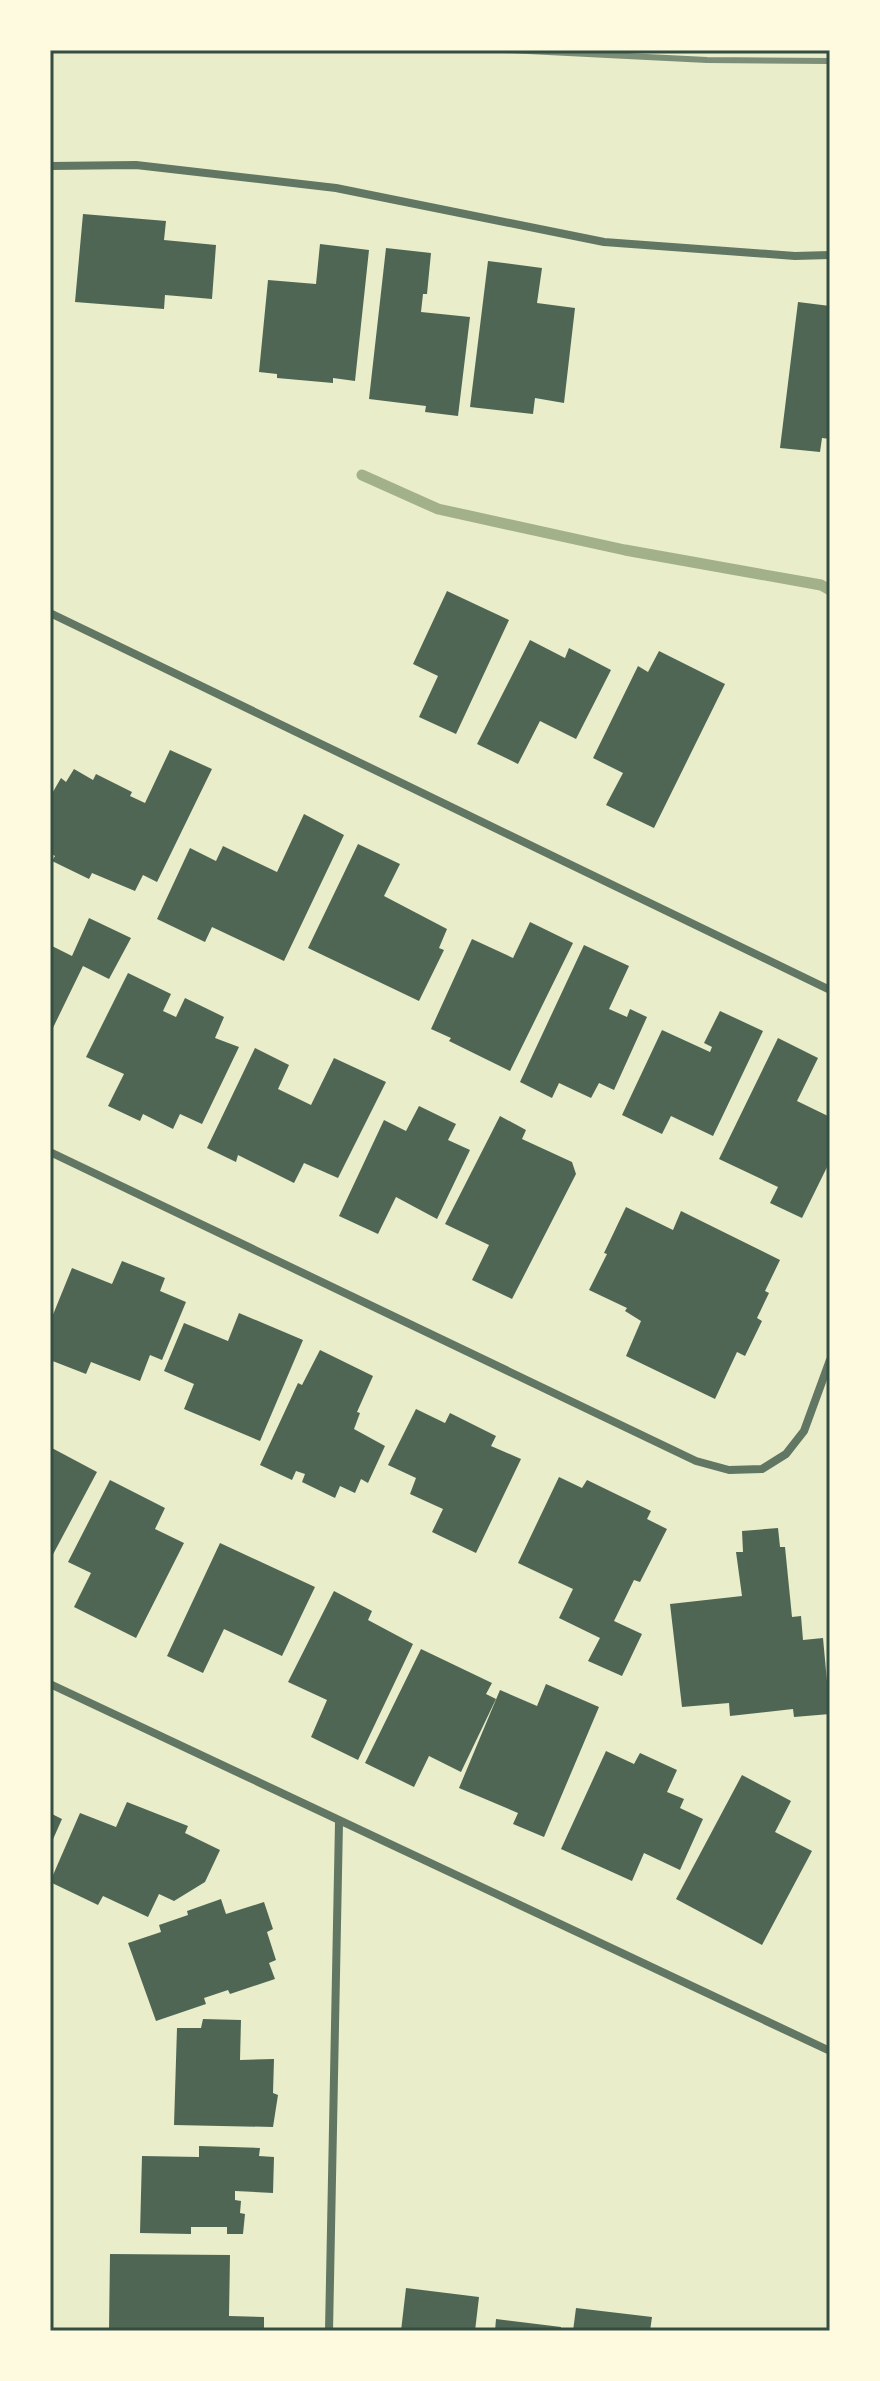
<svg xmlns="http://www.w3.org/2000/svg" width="880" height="2381" font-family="'Fira Sans Condensed',sans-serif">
<rect width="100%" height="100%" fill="#e9edc9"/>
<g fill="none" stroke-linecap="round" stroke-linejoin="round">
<path stroke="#a3b18a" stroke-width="11" d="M 362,475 L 438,509 L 625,550 L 821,585 L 830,590"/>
</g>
<path fill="#4f6655" d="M 83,214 L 166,221 L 164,240 L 216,245 L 212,299 L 165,295 L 164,309 L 75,302 Z
M 320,244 L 369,250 L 355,381 L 333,378 L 333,383 L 277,378 L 277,374 L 259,372 L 268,280 L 316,284 Z
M 386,248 L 431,253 L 427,294 L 423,294 L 421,312 L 470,317 L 458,416 L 425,412 L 426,406 L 369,399 Z
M 488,261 L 542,268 L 537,303 L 575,308 L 564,403 L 535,398 L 533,414 L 470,407 Z
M 798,302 L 830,306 L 830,439 L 822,438 L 820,452 L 780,448 Z
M 447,591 L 509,620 L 456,734 L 419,717 L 438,676 L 413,664 Z
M 530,640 L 565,658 L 569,648 L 611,670 L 576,739 L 540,721 L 518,764 L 477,744 Z
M 659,651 L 725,684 L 654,828 L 606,805 L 623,773 L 593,758 L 638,666 L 648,672 Z
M 170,750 L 212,769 L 157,882 L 143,875 L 135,891 L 92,873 L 89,879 L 52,861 L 55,856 L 50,853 L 50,817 L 53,812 L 50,811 L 50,797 L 61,778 L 66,782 L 74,769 L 93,780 L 96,774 L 132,792 L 130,796 L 145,803 Z
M 304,814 L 344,835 L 284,961 L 212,927 L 205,942 L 157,919 L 190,848 L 216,861 L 223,846 L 277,872 Z
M 358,844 L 400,864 L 384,896 L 447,929 L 439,948 L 444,950 L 419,1001 L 308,948 Z
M 89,918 L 131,938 L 109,979 L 83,966 L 50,1034 L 50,945 L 72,956 Z
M 530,922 L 573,943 L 510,1071 L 449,1041 L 451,1038 L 431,1029 L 472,939 L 513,958 Z
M 584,945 L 629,966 L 609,1009 L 627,1017 L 630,1009 L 647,1017 L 614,1090 L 599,1083 L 591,1098 L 559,1083 L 552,1098 L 520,1082 Z
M 128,973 L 171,994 L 163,1011 L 176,1017 L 185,998 L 224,1017 L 215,1038 L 239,1047 L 202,1124 L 180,1114 L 173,1129 L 143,1114 L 140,1121 L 108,1106 L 124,1074 L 86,1057 Z
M 720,1011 L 763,1031 L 713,1136 L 671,1116 L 662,1134 L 622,1115 L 662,1030 L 710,1052 L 712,1047 L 704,1043 Z
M 778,1038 L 818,1058 L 797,1101 L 830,1117 L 830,1161 L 802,1218 L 770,1203 L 778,1187 L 719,1159 Z
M 255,1048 L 289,1065 L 278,1089 L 311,1105 L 334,1058 L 386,1082 L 338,1178 L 304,1163 L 294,1183 L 238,1155 L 236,1162 L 207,1148 Z
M 419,1106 L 456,1124 L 448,1140 L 470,1150 L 437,1219 L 396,1197 L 378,1234 L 339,1216 L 384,1120 L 406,1131 Z
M 500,1116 L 526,1130 L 522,1139 L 572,1162 L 576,1174 L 512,1299 L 472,1280 L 489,1245 L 445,1224 Z
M 626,1207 L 673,1230 L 681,1211 L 780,1260 L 765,1291 L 769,1293 L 757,1318 L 762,1321 L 745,1356 L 737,1352 L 715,1399 L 626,1356 L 641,1321 L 625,1311 L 627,1308 L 589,1290 L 607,1254 L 604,1253 Z
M 122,1261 L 165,1278 L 160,1291 L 186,1302 L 162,1360 L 150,1355 L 140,1381 L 91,1362 L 86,1374 L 50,1360 L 50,1322 L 72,1268 L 112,1284 Z
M 239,1313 L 303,1340 L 260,1441 L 184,1409 L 194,1384 L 164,1371 L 184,1323 L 228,1341 Z
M 320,1350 L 373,1376 L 357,1412 L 360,1413 L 354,1429 L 385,1446 L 368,1483 L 361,1479 L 355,1493 L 340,1486 L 335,1498 L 302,1482 L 305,1474 L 296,1471 L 292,1480 L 260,1465 L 298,1383 L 302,1385 Z
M 416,1409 L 445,1423 L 450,1413 L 496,1436 L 491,1446 L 521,1459 L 476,1553 L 432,1532 L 443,1509 L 410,1494 L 416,1478 L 388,1465 Z
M 50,1447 L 97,1472 L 50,1560 Z
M 559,1477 L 582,1488 L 587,1480 L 651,1511 L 647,1519 L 667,1529 L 640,1582 L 634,1580 L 614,1621 L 642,1634 L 622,1676 L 588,1661 L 600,1638 L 559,1618 L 573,1589 L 518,1563 Z
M 110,1480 L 165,1508 L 155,1529 L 184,1543 L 136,1638 L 74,1607 L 91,1573 L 68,1562 Z
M 778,1528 L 780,1547 L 785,1547 L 792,1617 L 801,1616 L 803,1640 L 823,1638 L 830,1714 L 794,1717 L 793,1709 L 730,1716 L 729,1703 L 682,1707 L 670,1604 L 742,1596 L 736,1552 L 743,1552 L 742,1531 Z
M 220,1543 L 315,1587 L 282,1656 L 224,1629 L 203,1673 L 167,1656 Z
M 334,1591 L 372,1611 L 368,1620 L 413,1644 L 358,1760 L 311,1737 L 327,1700 L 288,1682 Z
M 421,1649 L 492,1683 L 486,1694 L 496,1699 L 461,1772 L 429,1756 L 414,1787 L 365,1763 Z
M 546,1684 L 599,1707 L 544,1837 L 513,1824 L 518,1813 L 459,1788 L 500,1690 L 537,1706 Z
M 606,1751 L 634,1764 L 640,1753 L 677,1770 L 667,1792 L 684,1799 L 680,1808 L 703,1819 L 680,1870 L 644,1853 L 632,1881 L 561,1849 Z
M 742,1775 L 791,1801 L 775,1832 L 812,1851 L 762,1945 L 676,1899 Z
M 127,1802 L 188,1826 L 185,1833 L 220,1850 L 205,1882 L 174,1901 L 159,1894 L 148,1917 L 103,1896 L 98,1905 L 50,1882 L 80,1813 L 116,1827 Z
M 50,1813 L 62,1819 L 50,1846 Z
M 221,1899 L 226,1914 L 264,1902 L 273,1929 L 267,1932 L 276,1960 L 269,1963 L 275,1979 L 230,1994 L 228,1990 L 204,1998 L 206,2004 L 156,2021 L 128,1943 L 161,1932 L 159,1925 L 188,1915 L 187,1911 Z
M 203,2019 L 241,2020 L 240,2060 L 274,2059 L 273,2093 L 278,2095 L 273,2127 L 174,2125 L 177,2028 L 201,2028 Z
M 199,2146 L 260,2148 L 259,2156 L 274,2157 L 273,2193 L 235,2191 L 235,2200 L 241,2201 L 240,2213 L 245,2214 L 243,2234 L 227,2234 L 227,2227 L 191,2227 L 191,2234 L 140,2233 L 142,2156 L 199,2157 Z
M 110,2254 L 230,2255 L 229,2316 L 264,2317 L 264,2331 L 109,2331 Z
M 406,2288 L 479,2297 L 475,2331 L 401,2331 Z
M 576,2308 L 652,2317 L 650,2331 L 573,2331 Z
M 496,2319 L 561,2327 L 561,2331 L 495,2331 Z"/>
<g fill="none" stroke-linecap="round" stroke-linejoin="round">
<path stroke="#617663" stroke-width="8" d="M 50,166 L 136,165 L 336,188 L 604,242 L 795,256 L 830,255
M 50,613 L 830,990
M 50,1152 L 696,1461 L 729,1470 L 762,1469 L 786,1454 L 804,1431 L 830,1360
M 50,1684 L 830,2051
M 329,2331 L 339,1822"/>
<path stroke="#7c8e77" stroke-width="6" d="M 506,50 L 707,60 L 830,61"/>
</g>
<rect width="880" height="2381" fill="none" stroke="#fefae0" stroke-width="104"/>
<rect x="52" y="52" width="776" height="2277" fill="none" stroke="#344e41" stroke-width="3"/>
</svg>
